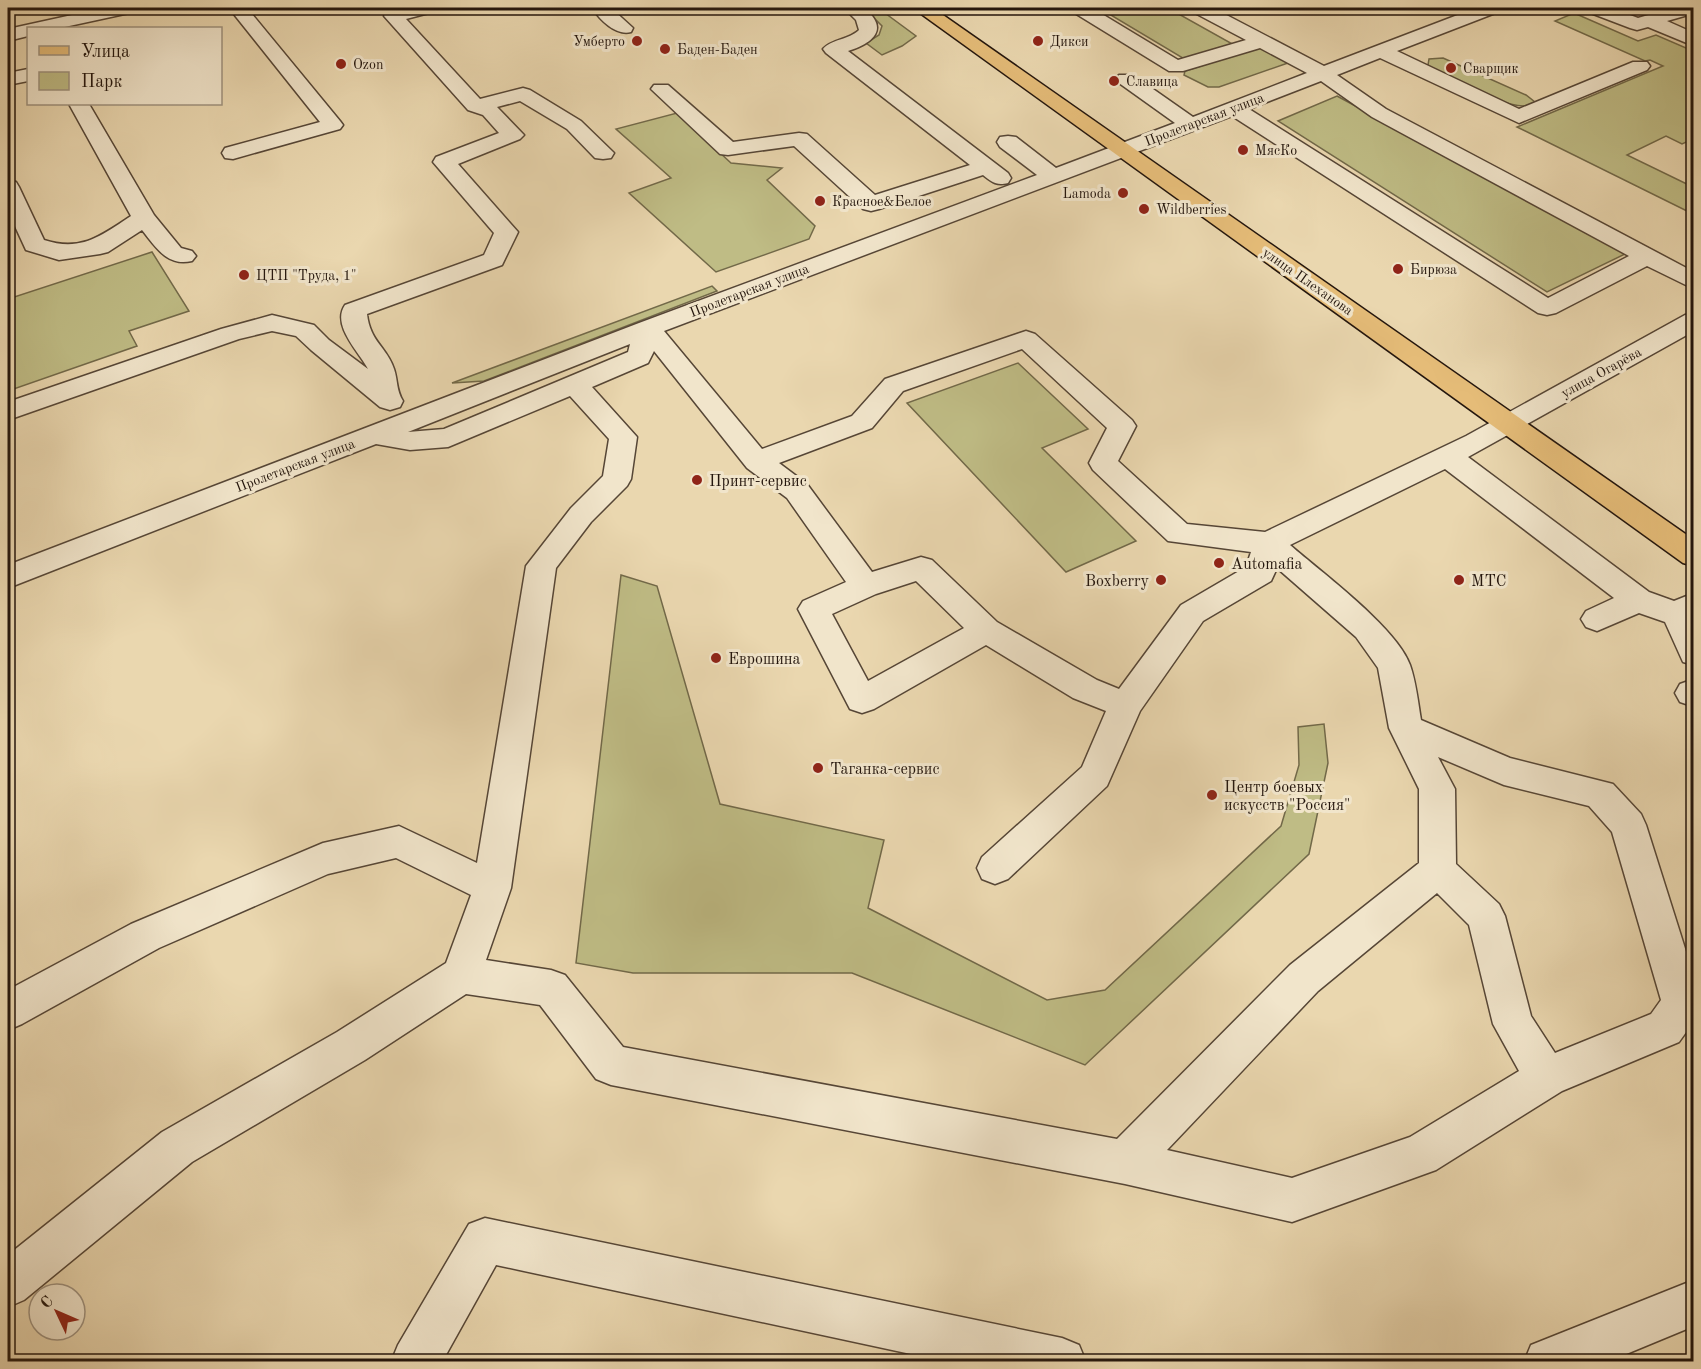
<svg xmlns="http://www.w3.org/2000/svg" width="1701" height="1369" font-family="'Old Standard TT',serif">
<rect width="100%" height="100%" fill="#ead7af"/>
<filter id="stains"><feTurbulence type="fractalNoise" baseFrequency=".00333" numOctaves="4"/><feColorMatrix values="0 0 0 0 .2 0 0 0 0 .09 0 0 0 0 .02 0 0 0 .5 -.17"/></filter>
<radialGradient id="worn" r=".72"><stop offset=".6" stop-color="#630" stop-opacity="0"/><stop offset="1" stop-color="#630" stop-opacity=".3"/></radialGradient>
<path fill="#bfbc85" stroke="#726949" stroke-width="1.5" d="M 864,8 L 878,8 L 916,36 L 902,46 L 882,55 L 866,43 L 879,35 L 882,26 Z
M 1099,8 L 1168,8 L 1236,46 L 1186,60 Z
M 1574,13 L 1638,41 L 1656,35 L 1693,51 L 1693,139 L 1682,144 L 1666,136 L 1627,155 L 1693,187 L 1693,214 L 1517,127 L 1663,66 L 1650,60 L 1645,61 L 1555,21 Z
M 1264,46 L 1287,58 L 1288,63 L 1219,87 L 1208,87 L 1184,75 L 1185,71 Z
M 1443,58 L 1526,95 L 1535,102 C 1519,118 1455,80 1436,71 L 1428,65 L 1429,59 Z
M 1337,96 L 1627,253 L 1547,292 L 1278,121 Z
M 677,113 L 731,163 L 782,168 L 767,180 L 815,226 L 809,239 L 716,272 L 629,193 L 671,178 L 616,129 Z
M 152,252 L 189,311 L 129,331 L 137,346 L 8,391 L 8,299 Z
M 712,286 L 717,291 L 484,381 L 452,383 Z
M 1018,363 L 1088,429 L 1042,448 L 1136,541 L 1066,572 L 907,403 Z
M 621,575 L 657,586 L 720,804 L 884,840 L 868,908 L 1047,1000 L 1105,990 L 1281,826 L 1299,765 L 1298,727 L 1324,724 L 1328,763 L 1309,854 L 1085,1065 L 852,973 L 633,973 L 576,963 Z"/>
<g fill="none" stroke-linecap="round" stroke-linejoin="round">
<defs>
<path id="minor" d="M 104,8 L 136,8 L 134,12 L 60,28 L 28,28 L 28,36 L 8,41 L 8,29 Z
M 229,8 L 247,8 L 340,121 L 343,125 L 340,129 L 233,159 L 225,158 L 222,153 L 225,148 L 320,122 Z
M 405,8 L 435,8 L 433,12 L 406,19 L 480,99 L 523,88 L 530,90 L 581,121 L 614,153 L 611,158 L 603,159 L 595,158 L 567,129 L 520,101 L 497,107 L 524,135 L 520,139 L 458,164 L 518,232 L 502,265 L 367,314 C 370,342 387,347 394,369 C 398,381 396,390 403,401 L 400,407 L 390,410 L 380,407 L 311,350 L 296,336 L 272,331 L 239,339 L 8,420 L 8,402 L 221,329 L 272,315 L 314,325 L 329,340 L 368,369 C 359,352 331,325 345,305 L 484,255 L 494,233 L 433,162 L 436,157 L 499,133 L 483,115 L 468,110 L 384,16 L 386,12 Z
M 592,8 L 611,8 L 633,28 L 631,32 C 616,36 600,20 592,8 Z
M 844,8 L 864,8 C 890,29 873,43 848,51 L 1008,173 L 1011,178 L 1008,183 C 996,186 992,182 983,175 L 879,209 L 871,211 L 863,209 L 794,146 L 728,155 L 720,154 L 651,89 L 654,85 L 668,85 L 733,142 L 799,133 L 807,134 L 875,195 L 970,165 L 826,53 L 823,49 C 831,39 849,40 859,30 L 856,20 Z
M 1071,8 L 1092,8 L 1178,60 L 1246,40 L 1193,12 L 1191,8 L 1213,8 L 1324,66 L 1476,8 L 1500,8 L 1498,12 L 1397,51 L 1519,109 L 1633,62 L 1647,62 L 1650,66 L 1647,70 L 1519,123 L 1380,58 L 1337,75 L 1386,109 L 1694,272 L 1694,289 L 1647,266 L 1556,313 L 1547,315 L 1538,313 L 1232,116 L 664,331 L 762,449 L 852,416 L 885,379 L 1017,334 L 1026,331 L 1035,334 L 1132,420 L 1136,426 L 1118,461 L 1187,524 L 1265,532 L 1466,436 L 1685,315 L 1694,313 L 1694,331 L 1468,457 L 1649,592 L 1674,601 L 1694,593 L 1694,665 L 1683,662 L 1665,622 L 1639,613 L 1597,631 L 1586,627 L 1581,619 L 1586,611 L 1614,598 L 1445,469 L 1290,545 C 1321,572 1397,628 1410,665 C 1416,682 1418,702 1421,720 L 1510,758 L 1613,784 L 1641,814 L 1646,825 L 1694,977 L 1694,1021 L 1679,1042 L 1562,1091 L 1436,1170 L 1292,1222 L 1125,1184 L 611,1085 L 596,1079 L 540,1005 L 466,994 L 365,1060 L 192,1162 L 24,1300 L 8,1307 L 8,1255 L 162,1132 L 337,1032 L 446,963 L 471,895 L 396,858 L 328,874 L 159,948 L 22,1024 L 8,1030 L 8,990 L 131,924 L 323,843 L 399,826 L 477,863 L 526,566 L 571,508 L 603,476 L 609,439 L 570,396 L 448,447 L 410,450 L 376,444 L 8,588 L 8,565 L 639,323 L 1037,175 L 1000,147 L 997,142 L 1000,137 L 1008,136 L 1016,137 L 1056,168 L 1175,123 L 1119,83 L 1116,79 L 1119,75 L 1133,75 L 1193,117 L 1307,73 L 1260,48 L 1183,71 L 1169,71 L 1073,12 ZM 1321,81 L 1372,117 L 1629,256 L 1548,298 L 1249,109 ZM 630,344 L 628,352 L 444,429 L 408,432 ZM 1022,349 L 1107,428 L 1089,463 L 1093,470 L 1168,541 L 1251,552 L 1246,567 L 1181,605 L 1119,689 L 1097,680 L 997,622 L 932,560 L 921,557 L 872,572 L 807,484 L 779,463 L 872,428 L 903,391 ZM 654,351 L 747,468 L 787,498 L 846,582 L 803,601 L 798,609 L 850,709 L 862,713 L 874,709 L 986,645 L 1073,698 L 1106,711 L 1082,767 L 982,857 L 977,868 L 982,879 L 995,884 L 1008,879 L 1107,786 L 1140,711 L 1203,621 L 1271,581 L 1277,568 L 1356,637 L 1378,668 L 1389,728 L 1419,789 L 1419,863 L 1290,965 L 1117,1139 L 623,1047 L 565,975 L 551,970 L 486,960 L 511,888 L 556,568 L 591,522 L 627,486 L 631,479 L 637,437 L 592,387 L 648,363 ZM 916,581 L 964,628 L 868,681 L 832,614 L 876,594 ZM 1438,757 L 1504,785 L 1589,806 L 1612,832 L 1661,1000 L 1651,1014 L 1555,1053 L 1531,1016 L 1505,916 L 1499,904 L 1456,864 L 1455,789 ZM 1437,893 L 1469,925 L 1493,1024 L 1519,1071 L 1410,1137 L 1292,1178 L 1167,1150 L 1318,991 Z
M 1586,8 L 1611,8 L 1638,18 L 1673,8 L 1688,8 L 1690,11 L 1688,15 L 1667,21 L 1694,33 L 1694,46 L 1648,27 L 1637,30 L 1630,28 L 1588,12 Z
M 28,69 L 28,81 L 8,85 L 8,73 Z
M 69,104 L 89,104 L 154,215 L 181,248 L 192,251 L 196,256 L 192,261 C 167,267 156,247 142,230 L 108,252 L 100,254 L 59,260 L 26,250 L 8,211 L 8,180 L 16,182 L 19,187 L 44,240 C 81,252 101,236 131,216 Z
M 1694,679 L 1694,705 L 1692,706 L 1680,702 L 1675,693 L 1680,684 Z
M 485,1218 L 1062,1338 L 1079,1345 L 1086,1362 L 948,1362 L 496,1265 L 442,1362 L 391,1362 L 398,1345 L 469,1224 Z
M 1694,1280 L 1694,1326 L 1607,1362 L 1524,1362 L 1531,1345 Z"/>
<path id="major" d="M 913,8 L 933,8 L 1694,540 L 1694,566 L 1683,563 Z"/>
</defs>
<use href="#minor" stroke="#564636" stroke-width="3"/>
<use href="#major" stroke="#24160d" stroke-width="3"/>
<use href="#minor" fill="#f1e5cb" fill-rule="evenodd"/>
<use href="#major" fill="#e5bc78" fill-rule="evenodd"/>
</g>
<g fill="#8f2418" stroke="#f1e5cb" stroke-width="2">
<circle cx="637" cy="41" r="6"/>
<circle cx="1038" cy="41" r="6"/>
<circle cx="665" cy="49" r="6"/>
<circle cx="341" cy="64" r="6"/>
<circle cx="1451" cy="68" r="6"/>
<circle cx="1114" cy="81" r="6"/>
<circle cx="1243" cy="150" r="6"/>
<circle cx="1123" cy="193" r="6"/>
<circle cx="820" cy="201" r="6"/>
<circle cx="1144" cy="209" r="6"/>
<circle cx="1398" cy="269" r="6"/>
<circle cx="244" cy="275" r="6"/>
<circle cx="697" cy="480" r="6"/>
<circle cx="1219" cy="563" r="6"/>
<circle cx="1161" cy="580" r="6"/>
<circle cx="1459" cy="580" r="6"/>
<circle cx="716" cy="658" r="6"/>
<circle cx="818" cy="768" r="6"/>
<circle cx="1212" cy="795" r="6"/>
</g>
<g text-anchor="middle" stroke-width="6" stroke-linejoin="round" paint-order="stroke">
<g font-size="14" fill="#24160d" stroke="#f1e5cb" text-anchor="start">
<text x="625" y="46" text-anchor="end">Умберто</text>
<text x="1050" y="46">Дикси</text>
<text x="677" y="54">Баден-Баден</text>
<text x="353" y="69">Ozon</text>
<text x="1463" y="73">Сварщик</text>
<text x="1126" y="86">Славица</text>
<text x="1255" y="155">МясКо</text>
<text x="1111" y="198" text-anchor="end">Lamoda</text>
<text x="832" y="206">Красное&amp;Белое</text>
<text x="1156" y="214">Wildberries</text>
<text x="1410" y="274">Бирюза</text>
<text x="256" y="280">ЦТП "Труда, 1"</text>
</g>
<g font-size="14" fill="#24160d" stroke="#f1e5cb">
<text transform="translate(1204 119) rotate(-21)" y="5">Пролетарская улица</text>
<text transform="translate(1308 281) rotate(35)" y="5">улица Плеханова</text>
<text transform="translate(749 290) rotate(-21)" y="5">Пролетарская улица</text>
<text transform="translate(1601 372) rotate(-29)" y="5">улица Огарёва</text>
<text transform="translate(295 465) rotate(-21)" y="5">Пролетарская улица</text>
</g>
<g font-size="16" fill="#24160d" stroke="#f1e5cb" text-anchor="start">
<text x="709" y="486">Принт-сервис</text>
<text x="1231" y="569">Automafia</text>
<text x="1149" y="586" text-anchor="end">Boxberry</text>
<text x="1471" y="586">МТС</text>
<text x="728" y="664">Еврошина</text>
<text x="830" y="774">Таганка-сервис</text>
<text x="1224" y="792">Центр боевых<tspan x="1224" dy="18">искусств "Россия"</tspan></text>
</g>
</g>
<rect width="1701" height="1369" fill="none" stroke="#ead7af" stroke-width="30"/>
<rect x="9" y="9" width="1683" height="1351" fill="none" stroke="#24160d" stroke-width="3"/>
<rect x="15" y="15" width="1671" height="1339" fill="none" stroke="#24160d" stroke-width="1.5"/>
<rect x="27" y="27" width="195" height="78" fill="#f1e5cb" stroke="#9f927f" stroke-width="1.5"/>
<rect x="39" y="46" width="30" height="9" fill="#e5bc78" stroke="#9f927f" stroke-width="1.5"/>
<text x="81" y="57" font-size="18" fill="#24160d">Улица</text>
<rect x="39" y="72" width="30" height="18" fill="#bfbc85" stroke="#9f927f" stroke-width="1.5"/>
<text x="81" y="87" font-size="18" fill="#24160d">Парк</text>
<g transform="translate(57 1312) rotate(314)"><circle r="28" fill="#f1e5cb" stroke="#9f927f" stroke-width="1.5"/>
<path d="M0-4.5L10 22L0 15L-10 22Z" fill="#8f2418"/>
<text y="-9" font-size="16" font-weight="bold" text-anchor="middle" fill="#24160d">С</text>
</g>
<rect width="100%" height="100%" filter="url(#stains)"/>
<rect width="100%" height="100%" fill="url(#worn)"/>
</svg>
